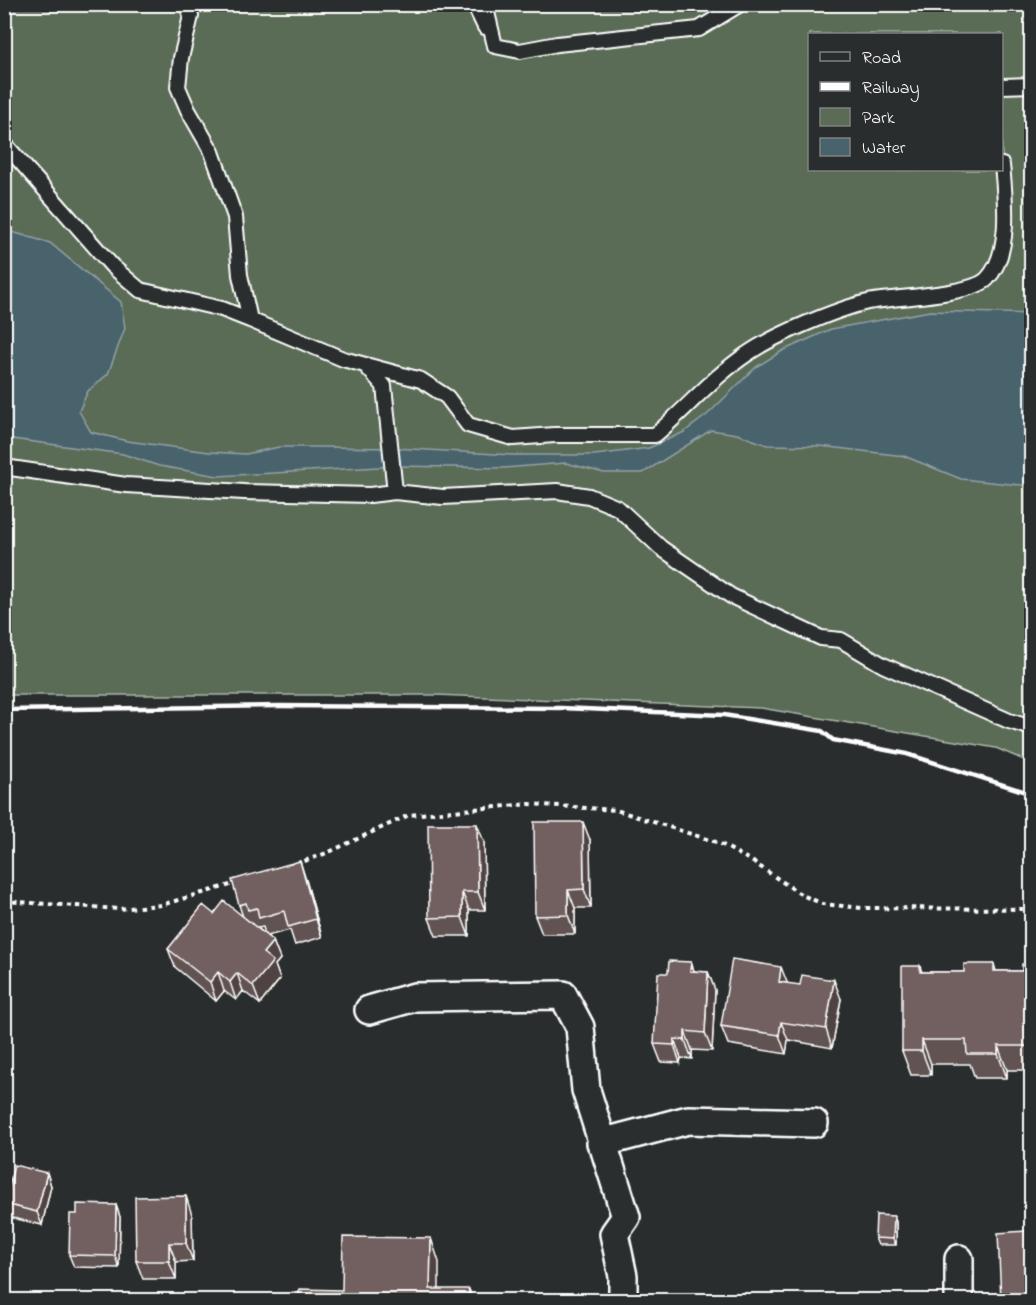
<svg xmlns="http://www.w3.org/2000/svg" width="1036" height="1305" font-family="'Indie Flower',sans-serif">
<rect width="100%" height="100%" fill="#2a2d2e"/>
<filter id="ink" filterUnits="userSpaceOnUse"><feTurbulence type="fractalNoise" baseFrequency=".0167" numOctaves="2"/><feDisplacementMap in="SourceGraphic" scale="12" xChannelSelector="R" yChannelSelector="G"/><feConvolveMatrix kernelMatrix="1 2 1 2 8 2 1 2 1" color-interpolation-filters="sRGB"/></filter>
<g filter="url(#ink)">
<path fill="#5a6c55" stroke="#acb6aa" stroke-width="1.5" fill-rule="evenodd" d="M 4,5 L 1031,5 L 1031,763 L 996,748 L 761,708 L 435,695 L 5,695 ZM 810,34 L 1002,34 L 1002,170 L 810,170 Z"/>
<path fill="#49636d" stroke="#92a1a7" stroke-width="1.5" d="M 5,230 L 50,243 L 121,302 L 125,328 L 108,374 L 88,391 L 79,411 L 91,432 L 127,441 L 209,452 L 246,454 L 279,447 L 319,447 L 395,448 L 512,455 L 595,455 L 649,448 L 684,432 L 708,414 L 756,367 L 782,351 L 831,329 L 930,311 L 1031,314 L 1031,486 L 961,479 L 904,456 L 820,446 L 767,445 L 737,434 L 711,430 L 643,473 L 604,473 L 566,463 L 504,468 L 397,466 L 218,476 L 159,466 L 123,454 L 5,438 Z"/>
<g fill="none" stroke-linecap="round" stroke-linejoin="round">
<defs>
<path id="service" d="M 187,4 L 191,16 L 181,58 L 178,87 L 188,110 L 212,152 L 235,217 L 240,275 L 250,320 L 343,359 L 421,380 L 447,397 L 468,425 L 513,438 L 555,435 L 655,435 C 686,409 713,377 747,354 C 772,336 837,309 868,302 C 894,297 971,295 987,279 C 1012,253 1005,197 1002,165
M 474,4 L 485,27
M 485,4 L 495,46 L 520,51 L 557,44 L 699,29 L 740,4
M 1002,86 L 1032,85
M 4,143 L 112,266 L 140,290 L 222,309 L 250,320
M 367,367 L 384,386 L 395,492
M 4,467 L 126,485 L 244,492 L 370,495 L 395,492 L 443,497 L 557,491 L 589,496 L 618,508 L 661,548 L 731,596 L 821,638 L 841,640 L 883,665 L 1009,721 L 1032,728"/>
<path id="minor" d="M 369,1010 L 415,997 L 563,995 L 580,1027 L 586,1090 L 626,1217 L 614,1234 L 623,1276 L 623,1300
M 601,1143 L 688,1120 L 814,1123
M 959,1259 L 959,1300"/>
</defs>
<use href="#service" stroke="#fff" stroke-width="18"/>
<use href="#minor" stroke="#fff" stroke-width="32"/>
<path stroke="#fff" stroke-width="4" stroke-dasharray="4.5 4.5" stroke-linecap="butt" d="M 296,864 L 327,853 L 409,815 L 529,804 L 616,810 L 719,843 L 753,862 L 802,895 L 823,904 L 862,908 L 1032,909
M 4,901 L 119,909 L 161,905 L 237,883"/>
<use href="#service" stroke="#2a2d2e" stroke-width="14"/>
<use href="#minor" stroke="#2a2d2e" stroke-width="27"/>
<path stroke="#fff" stroke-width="4.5" d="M 4,710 L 279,706 L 561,708 L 724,715 L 822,731 L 833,740 L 907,754 L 1032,794"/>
</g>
<path fill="#625252" stroke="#fff" stroke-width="1.5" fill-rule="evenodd" d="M 590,840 L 591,908 L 575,908 L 575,934 L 542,934 L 535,916 Z
M 484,842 L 485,910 L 469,910 L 469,936 L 436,936 L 429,918 Z
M 306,880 L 322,937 L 295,945 L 290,930 L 267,936 L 273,941 L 280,959 L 275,965 L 280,979 L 260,1004 L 243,991 L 236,1000 L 224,991 L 216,1001 L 175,967 L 168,949 L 214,914 L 243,917 L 239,905 ZM 263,927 L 265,934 L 258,928 Z
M 691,962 L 694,971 L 708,972 L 715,990 L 712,1051 L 692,1050 L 692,1059 L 681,1058 L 680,1063 L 661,1062 L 654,1044 L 668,973 Z
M 994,964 L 996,971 L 1022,971 L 1032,964 L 1032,1104 L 1027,1092 L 1027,1070 L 1007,1070 L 1007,1078 L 975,1078 L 970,1064 L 931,1064 L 931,1075 L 911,1075 L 902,1051 L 920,966 L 922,972 L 964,972 Z
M 841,999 L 832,1048 L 788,1040 L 786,1054 L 728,1044 L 721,1026 Z
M 47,1173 L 51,1186 L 42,1225 L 9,1217 L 5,1204 Z
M 116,1205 L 120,1217 L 119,1268 L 74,1267 L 69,1255 Z
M 192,1215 L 193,1261 L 176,1262 L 176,1279 L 143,1279 L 136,1261 Z
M 894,1216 L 896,1222 L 896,1245 L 878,1245 L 875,1238 Z"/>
<path fill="#504242" stroke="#fff" stroke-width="1.5" d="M 583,822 L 590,840 L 591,908 L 584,889 Z
M 477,824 L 484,842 L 485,910 L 478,892 Z
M 300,861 L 306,880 L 322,937 L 316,919 Z
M 568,890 L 575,908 L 575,934 L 568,915 Z
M 462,892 L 469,910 L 469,936 L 462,917 Z
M 273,941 L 280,959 L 275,965 L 280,979 L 260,1004 L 253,986 L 263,953 Z
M 691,962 L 697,980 L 690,971 Z
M 781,967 L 788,985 L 779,982 Z
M 218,972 L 224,991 L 216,1001 L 210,982 Z
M 708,972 L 715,990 L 712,1051 L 705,1033 Z
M 237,973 L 243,991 L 236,1000 L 230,982 Z
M 834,980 L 841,999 L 832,1048 L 826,1029 Z
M 781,1022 L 788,1040 L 786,1054 L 779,1035 Z
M 1030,1026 L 1032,1029 L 1032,1049 L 1030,1046 Z
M 685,1031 L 692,1050 L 692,1059 L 685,1040 Z
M 674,1039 L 681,1058 L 680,1063 L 674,1045 Z
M 922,1040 L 931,1064 L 931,1075 L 922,1051 Z
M 998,1046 L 1007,1070 L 1007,1078 L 998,1054 Z
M 47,1173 L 51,1186 L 42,1225 L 37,1212 Z
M 186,1196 L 192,1215 L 193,1261 L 186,1243 Z
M 116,1205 L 120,1217 L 119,1268 L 115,1256 Z
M 894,1216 L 896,1222 L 896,1245 L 893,1239 Z
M 4,1217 L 5,1219 L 5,1274 L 4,1272 Z
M 431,1238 L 439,1262 L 439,1300 L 430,1289 Z
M 169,1243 L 176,1262 L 176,1279 L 169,1261 Z
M 469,1289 L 473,1300 L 468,1300 Z"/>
<path fill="#725f5f" stroke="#fff" stroke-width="1.5" d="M 534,822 L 583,822 L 584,889 L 568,890 L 568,915 L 535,916 Z
M 428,824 L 477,824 L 478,892 L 462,892 L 462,917 L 429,918 Z
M 300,861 L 316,919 L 288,927 L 284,911 L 259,918 L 257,908 L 248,910 L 246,903 L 239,905 L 232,880 Z
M 224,901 L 273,941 L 263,953 L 273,961 L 253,986 L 237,973 L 230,982 L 218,972 L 210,982 L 168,949 L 203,905 L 214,914 Z
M 732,959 L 781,967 L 779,982 L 800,985 L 802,975 L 834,980 L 826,1029 L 781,1022 L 779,1035 L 721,1026 Z
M 669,961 L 691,962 L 690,971 L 708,972 L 705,1033 L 685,1031 L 685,1040 L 674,1039 L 674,1045 L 654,1044 L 658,973 L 668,973 Z
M 964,964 L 994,964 L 994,971 L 1022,971 L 1022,964 L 1032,964 L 1032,1026 L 1030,1026 L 1030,1046 L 998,1046 L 998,1054 L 967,1054 L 966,1040 L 922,1040 L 922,1051 L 902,1051 L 902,966 L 920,966 L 920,972 L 964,972 Z
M 1027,1062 L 1032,1062 L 1032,1092 L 1027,1092 Z
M 1029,1137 L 1032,1137 L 1032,1159 L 1029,1159 Z
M 14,1165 L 47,1173 L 37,1212 L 5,1204 Z
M 186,1196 L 186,1243 L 169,1243 L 169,1261 L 136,1261 L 135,1197 Z
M 77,1204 L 116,1205 L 115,1256 L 69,1255 L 70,1214 L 77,1214 Z
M 876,1215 L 894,1216 L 893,1239 L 875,1238 Z
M 1026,1226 L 1032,1226 L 1032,1300 L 1001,1300 L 998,1233 L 1026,1231 Z
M 343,1237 L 431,1238 L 430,1289 L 469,1289 L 468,1300 L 299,1300 L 299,1289 L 342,1290 Z"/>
</g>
<rect width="1036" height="1305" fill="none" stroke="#2a2d2e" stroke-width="24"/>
<rect x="12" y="12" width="1012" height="1281" fill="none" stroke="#fff" stroke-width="2" filter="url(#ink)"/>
<rect x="808" y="33" width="195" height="138" fill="#2a2d2e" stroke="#7f8182" stroke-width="1.5"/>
<rect x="820" y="52" width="30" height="9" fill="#2a2d2e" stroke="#7f8182" stroke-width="1.5"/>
<text x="862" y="63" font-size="18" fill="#ffffff">Road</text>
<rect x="820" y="82" width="30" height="9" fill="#ffffff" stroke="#7f8182" stroke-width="1.5"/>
<text x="862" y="93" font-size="18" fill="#ffffff">Railway</text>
<rect x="820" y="108" width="30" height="18" fill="#5a6c55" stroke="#7f8182" stroke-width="1.5"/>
<text x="862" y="123" font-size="18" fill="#ffffff">Park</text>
<rect x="820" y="138" width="30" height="18" fill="#49636d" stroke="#7f8182" stroke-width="1.5"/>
<text x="862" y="153" font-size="18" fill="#ffffff">Water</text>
</svg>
